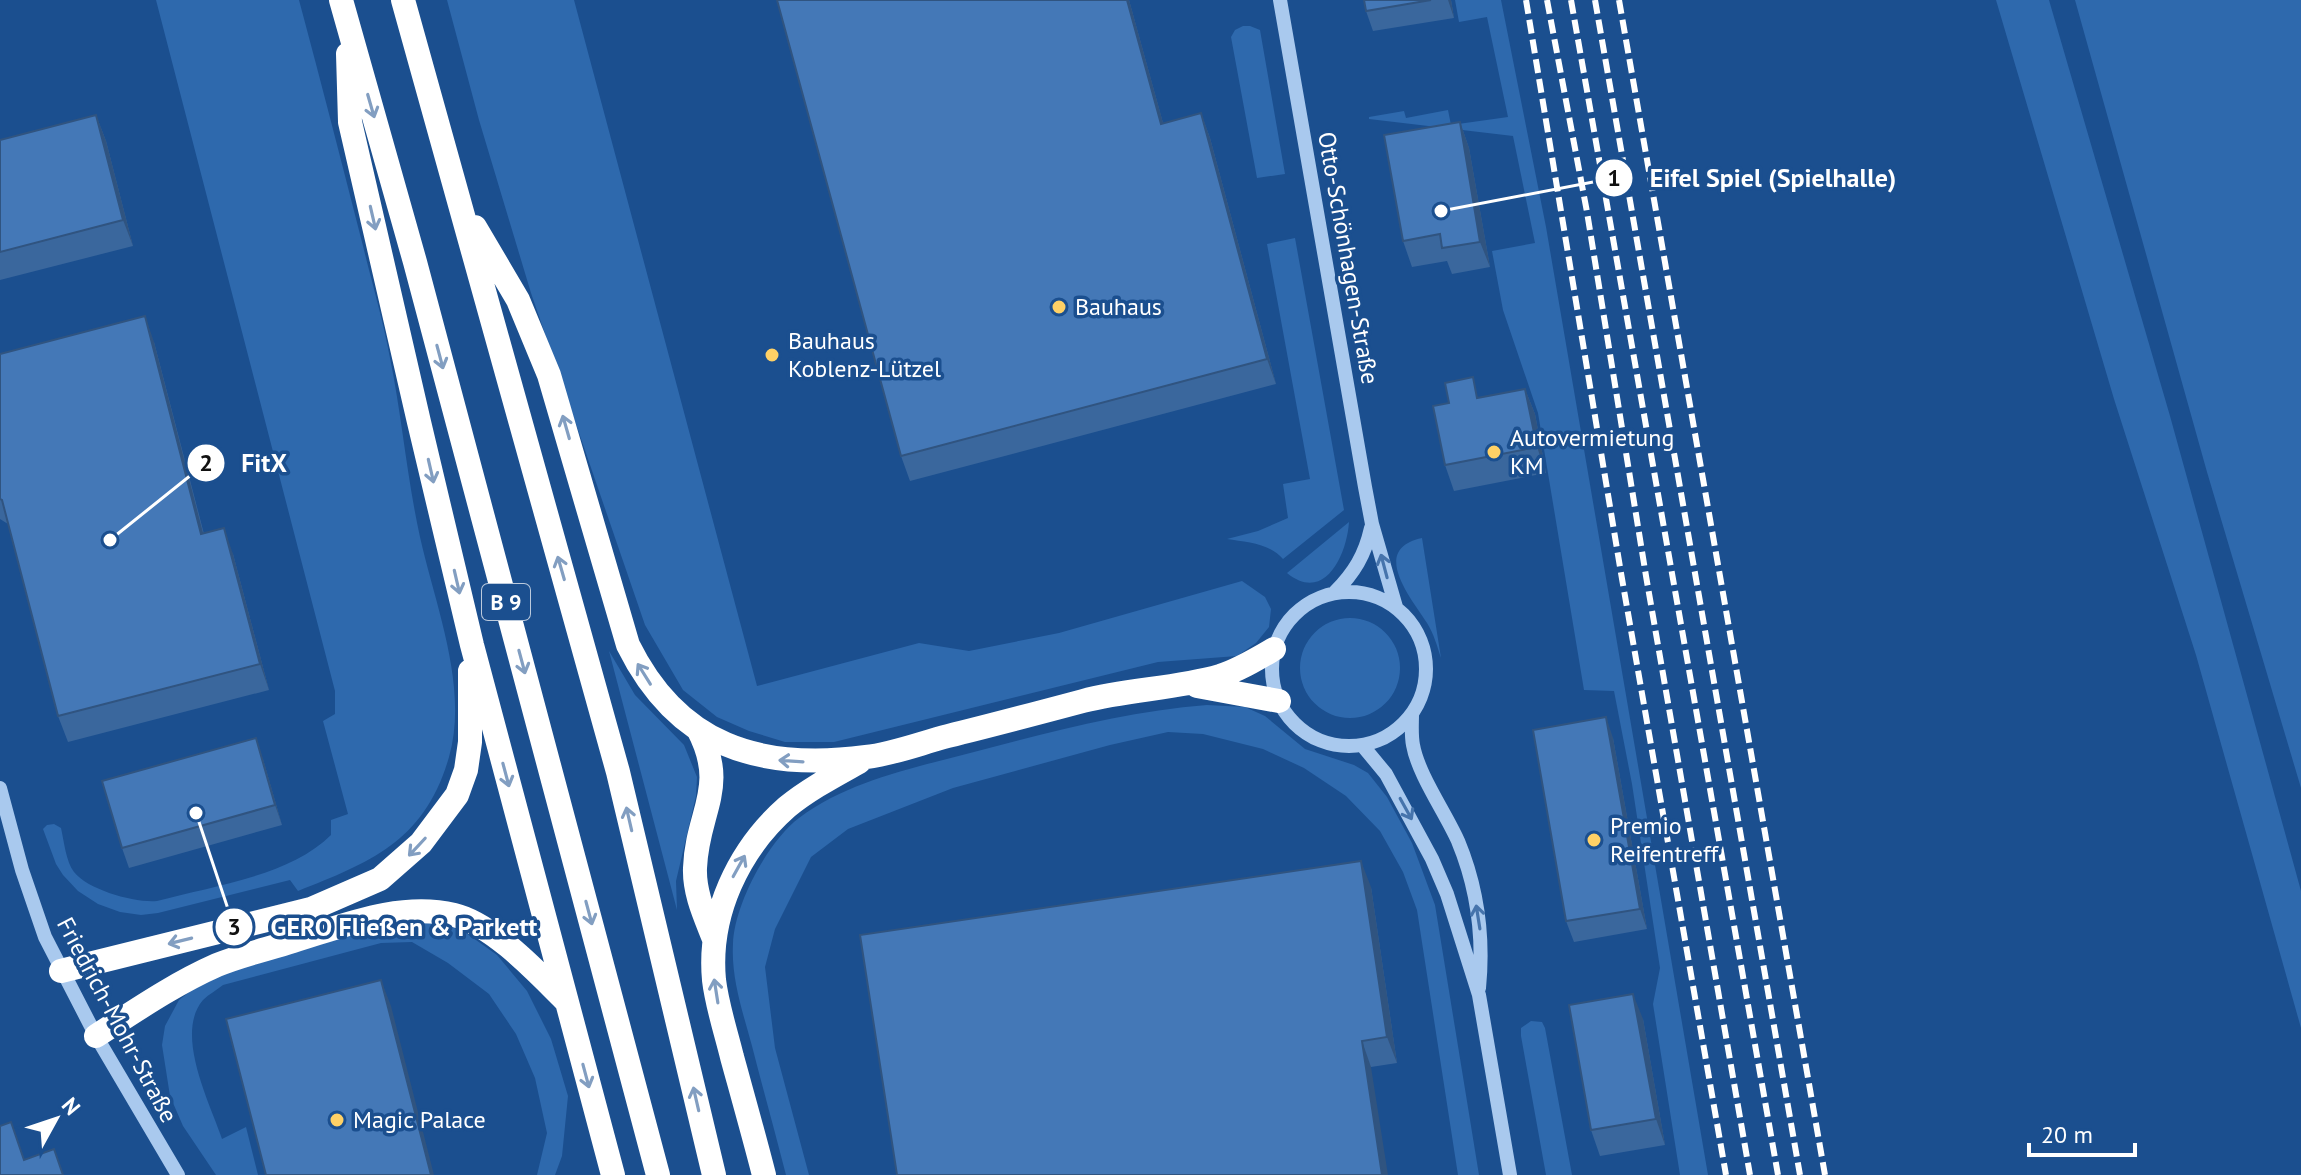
<svg xmlns="http://www.w3.org/2000/svg" width="2301" height="1175" font-family="'PT Sans',sans-serif">
<rect width="100%" height="100%" fill="#1b4f8f"/>
<path fill="#2e69ad" d="M 156,0 L 299,0 C 321,82 342,164 363,246 C 372,283 383,320 390,358 C 402,417 407,478 420,537 C 435,605 469,687 449,757 C 425,841 371,862 298,891 L 290,880 L 158,913 L 141,915 L 120,912 L 98,904 L 78,891 L 63,875 L 56,864 L 43,829 L 47,825 L 54,824 L 61,828 C 64,841 66,862 74,872 C 88,890 135,903 157,901 C 212,886 290,876 331,835 L 331,820 L 348,814 L 323,721 L 335,714 L 335,691 Z
M 447,0 L 574,0 L 757,686 L 919,643 L 969,651 L 1059,633 L 1242,581 L 1265,597 L 1271,609 L 1269,627 L 1256,643 L 1237,656 L 1158,662 L 834,742 L 785,742 L 749,731 L 717,717 L 683,690 L 645,625 L 531,293 L 479,120 Z
M 1455,0 L 1501,0 L 1546,227 L 1708,1175 L 1680,1175 L 1653,1004 L 1660,968 L 1632,784 L 1614,691 L 1584,690 L 1538,413 L 1503,310 L 1492,251 L 1535,243 L 1513,136 L 1369,119 L 1369,117 L 1404,111 L 1406,118 L 1448,110 L 1451,125 L 1508,117 L 1487,17 L 1459,22 Z
M 1996,0 L 2049,0 L 2051,7 L 2170,416 L 2301,891 L 2301,1028 L 2196,655 L 2114,399 Z
M 2075,0 L 2301,0 L 2301,788 L 2207,472 Z
M 1243,26 L 1250,26 L 1260,30 L 1285,174 L 1257,178 L 1231,37 L 1235,30 Z
M 1295,238 L 1344,510 L 1283,559 C 1269,543 1246,542 1227,539 L 1258,531 L 1288,518 L 1283,484 L 1310,479 L 1267,244 Z
M 1349,522 C 1347,554 1325,604 1287,573 Z
M 1422,538 L 1441,658 C 1437,646 1434,634 1427,623 C 1410,597 1370,549 1422,538 Z
M1300 668a50 50 0 1 1 100 0a50 50 0 1 1-100 0Z
M 609,651 L 635,695 L 684,745 L 697,777 L 696,796 L 676,881 L 677,910 Z
M 1207,705 L 1245,707 L 1265,716 L 1305,749 L 1354,765 L 1368,773 L 1387,797 L 1412,843 L 1435,905 L 1479,1175 L 1458,1175 L 1417,910 L 1403,872 L 1380,831 L 1346,796 L 1304,768 L 1263,749 L 1203,734 L 1168,732 L 1110,745 L 953,788 L 848,829 L 811,857 L 775,929 L 765,967 L 775,1048 L 809,1175 L 786,1175 C 775,1132 763,1089 752,1046 C 743,1013 731,978 733,944 C 734,905 768,841 799,818 C 850,780 914,768 974,752 C 1050,732 1128,711 1207,705 Z
M 430,922 L 462,930 L 497,955 L 527,991 L 551,1039 L 568,1096 L 562,1156 L 555,1175 L 537,1175 L 547,1133 L 535,1078 L 516,1034 L 489,994 L 448,963 L 412,942 L 381,943 L 223,985 C 217,990 209,994 203,1000 C 174,1034 210,1103 222,1139 L 246,1127 L 258,1175 L 216,1175 L 183,1126 L 170,1096 L 162,1045 L 165,1026 L 179,1000 L 206,979 L 377,927 Z
M 1531,1021 L 1542,1022 L 1545,1028 L 1572,1175 L 1546,1175 L 1521,1036 L 1521,1028 Z"/>
<g fill="none" stroke-linecap="round" stroke-linejoin="round">
<path stroke="#a9c9ee" stroke-width="14" d="M 1280,0 L 1365,487 L 1372,524 L 1396,607
M1272 669a77 77 0 1 1 154 0a77 77 0 1 1-154 0Z
M 1335,592 C 1354,573 1365,555 1371,528
M 1412,714 C 1412,724 1411,735 1413,745 C 1418,774 1445,812 1458,841 C 1478,889 1484,937 1479,988
M 1362,745 L 1386,774 L 1432,859 L 1447,894 L 1479,995 L 1510,1175
M 0,788 L 22,870 L 45,937 L 96,1036 L 178,1175"/>
<path stroke="#fff" stroke-width="24" d="M 341,0 L 415,262 L 658,1175
M 403,0 L 618,772 L 714,1175
M 348,54 L 350,122 L 419,422 L 472,645 L 613,1175
M 475,227 L 518,300 L 549,375 L 628,645 C 678,746 759,771 866,757 C 893,754 921,743 948,736 C 993,725 1038,713 1083,701 C 1128,689 1175,689 1220,676 C 1239,670 1257,659 1274,649
M 1197,686 L 1279,701
M 698,729 C 729,788 697,811 695,868 C 694,893 705,916 714,939
M 61,971 L 311,909 L 380,879 L 421,843 L 457,795 L 466,770 L 470,742 L 470,671
M 96,1036 C 135,1011 174,984 217,965 C 241,955 268,949 293,941 C 343,926 400,902 454,915 C 492,924 537,972 565,1000
M 764,1175 C 754,1136 743,1097 732,1057 C 726,1032 717,1006 714,980 C 708,915 738,850 787,807 C 809,789 834,776 859,762"/>
<path stroke="#fff" stroke-width="6" stroke-dasharray="14 6" stroke-linecap="butt" d="M 1526,0 L 1621,573 L 1726,1175
M 1547,0 L 1587,212 L 1646,576 L 1750,1175
M 1571,0 L 1778,1175
M 1595,0 L 1800,1175
M 1619,0 L 1825,1175"/>
</g>
<path fill="#3a679d" d="M 1129,0 L 1163,123 L 1201,113 L 1210,138 L 1276,384 L 910,481 L 901,456 Z
M 1364,0 L 1451,0 L 1454,18 L 1373,31 L 1366,11 Z
M 96,115 L 106,141 L 133,246 L 0,280 L 0,140 Z
M 1460,122 L 1469,148 L 1490,267 L 1452,274 L 1447,261 L 1412,267 L 1403,241 Z
M 154,342 L 204,534 L 233,554 L 269,690 L 68,742 L 58,716 L 8,524 L 0,519 L 0,354 Z
M 1525,389 L 1535,414 L 1546,473 L 1454,491 L 1445,465 L 1480,397 Z
M 1613,738 L 1647,929 L 1574,942 L 1566,921 Z
M 263,759 L 282,825 L 129,868 L 122,848 Z
M 1371,887 L 1397,1063 L 1371,1067 L 897,1175 Z
M 1643,1019 L 1665,1145 L 1600,1156 L 1591,1130 Z"/>
<path fill="#305480" d="M 1127,0 L 1129,0 L 1170,148 L 1161,124 Z
M 1448,0 L 1451,0 L 1454,18 Z
M 1201,113 L 1210,138 L 1276,384 L 1267,359 Z
M 96,115 L 106,141 L 133,246 L 123,220 Z
M 1460,122 L 1469,148 L 1490,267 L 1480,242 Z
M 145,316 L 154,342 L 210,560 L 201,534 Z
M 1525,389 L 1535,414 L 1546,473 L 1537,447 Z
M 224,528 L 233,554 L 269,690 L 260,664 Z
M 1606,717 L 1613,738 L 1647,929 L 1640,909 Z
M 256,738 L 263,759 L 282,825 L 275,805 Z
M 1361,861 L 1371,887 L 1397,1063 L 1387,1037 Z
M 381,980 L 391,1006 L 434,1175 L 431,1175 Z
M 1633,994 L 1643,1019 L 1665,1145 L 1656,1119 Z
M 1362,1041 L 1371,1067 L 1388,1175 L 1382,1175 Z"/>
<path fill="#4478b7" stroke="#305480" stroke-width="2" d="M 777,0 L 1127,0 L 1161,124 L 1201,113 L 1267,359 L 901,456 Z
M 1364,0 L 1431,0 L 1366,11 Z
M 96,115 L 123,220 L 0,252 L 0,140 Z
M 1460,122 L 1480,242 L 1442,248 L 1440,234 L 1403,241 L 1384,135 Z
M 145,316 L 201,534 L 224,528 L 260,664 L 58,716 L 2,500 L 0,499 L 0,354 Z
M 1473,377 L 1477,398 L 1525,389 L 1537,447 L 1445,465 L 1433,406 L 1449,403 L 1445,383 Z
M 1606,717 L 1640,909 L 1566,921 L 1533,730 Z
M 256,738 L 275,805 L 122,848 L 102,781 Z
M 1361,861 L 1387,1037 L 1362,1041 L 1382,1175 L 897,1175 L 860,935 Z
M 381,980 L 431,1175 L 266,1175 L 226,1019 Z
M 1633,994 L 1656,1119 L 1591,1130 L 1569,1005 Z
M 11,1122 L 24,1160 L 54,1149 L 63,1175 L 0,1175 L 0,1126 Z"/>
<defs><path id="oneway-shaft" d="M-6 0H5M1.5-3L5.5 0L1.5 3" fill="none" stroke-width="1.6" stroke-linecap="round" stroke-linejoin="round" transform="scale(2)"/></defs>
<g stroke="#829ec1">
<use href="#oneway-shaft" transform="translate(371 106) rotate(74)"/>
<use href="#oneway-shaft" transform="translate(373 218) rotate(77)"/>
<use href="#oneway-shaft" transform="translate(440 357) rotate(75)"/>
<use href="#oneway-shaft" transform="translate(566 427) rotate(-106)"/>
<use href="#oneway-shaft" transform="translate(431 471) rotate(77)"/>
<use href="#oneway-shaft" transform="translate(561 568) rotate(-106)"/>
<use href="#oneway-shaft" transform="translate(457 582) rotate(77)"/>
<use href="#oneway-shaft" transform="translate(522 662) rotate(75)"/>
<use href="#oneway-shaft" transform="translate(644 674) rotate(-122)"/>
<use href="#oneway-shaft" transform="translate(791 761) rotate(-176)"/>
<use href="#oneway-shaft" transform="translate(506 775) rotate(75)"/>
<use href="#oneway-shaft" transform="translate(629 819) rotate(-103)"/>
<use href="#oneway-shaft" transform="translate(417 847) rotate(133)"/>
<use href="#oneway-shaft" transform="translate(739 866) rotate(-61)"/>
<use href="#oneway-shaft" transform="translate(589 913) rotate(75)"/>
<use href="#oneway-shaft" transform="translate(180 941) rotate(166)"/>
<use href="#oneway-shaft" transform="translate(716 991) rotate(-99)"/>
<use href="#oneway-shaft" transform="translate(586 1076) rotate(75)"/>
<use href="#oneway-shaft" transform="translate(696 1099) rotate(-103)"/>
</g>
<g stroke="#4674ac">
<use href="#oneway-shaft" transform="translate(1384 566) rotate(-105)"/>
<use href="#oneway-shaft" transform="translate(1406 809) rotate(61)"/>
<use href="#oneway-shaft" transform="translate(1478 917) rotate(-99)"/>
</g>
<g fill="#ffd166" stroke="#1b4f8f" stroke-width="3">
<circle cx="1059" cy="307" r="8"/>
<circle cx="772" cy="355" r="8"/>
<circle cx="1494" cy="452" r="8"/>
<circle cx="1594" cy="840" r="8"/>
<circle cx="337" cy="1120" r="8"/>
</g>
<g text-anchor="middle" stroke-width="7" stroke-linejoin="round" paint-order="stroke">
<rect fill="#1b4f8f" stroke="#bbcadd" stroke-width="2" x="482" y="584" width="48" height="36" rx="6"/>
<g font-size="22" font-weight="bold" fill="#fff">
<text x="506" y="610">B 9</text>
</g>
<g font-size="24" fill="#fff" stroke="#1b4f8f">
<text transform="translate(1348 258) rotate(80)" y="8">Otto-Schönhagen-Straße</text>
<text transform="translate(117 1020) rotate(62)" y="8">Friedrich-Mohr-Straße</text>
</g>
<g font-size="24" fill="#fff" stroke="#1b4f8f" text-anchor="start">
<text x="1075" y="315">Bauhaus</text>
<text x="788" y="349">Bauhaus<tspan x="788" dy="28">Koblenz-Lützel</tspan></text>
<text x="1510" y="446">Autovermietung<tspan x="1510" dy="28">KM</tspan></text>
<text x="1610" y="834">Premio<tspan x="1610" dy="28">Reifentreff</tspan></text>
<text x="353" y="1128">Magic Palace</text>
</g>
</g>
<path fill="none" stroke="#fff" stroke-width="3" d="M1441 211L1614 178M110 540L206 463M196 813L234 927"/>
<g fill="#fff" stroke="#1b4f8f" stroke-width="3">
<circle cx="1441" cy="211" r="8"/>
<circle cx="110" cy="540" r="8"/>
<circle cx="196" cy="813" r="8"/>
<circle cx="1614" cy="178" r="20"/>
<circle cx="206" cy="463" r="20"/>
<circle cx="234" cy="927" r="20"/>
</g>
<g font-size="24" text-anchor="middle" font-weight="bold" fill="#111">
<text x="1614" y="186">1</text>
<text x="206" y="471">2</text>
<text x="234" y="935">3</text>
</g>
<g font-size="26" text-anchor="middle" font-weight="bold" fill="#fff" stroke="#1b4f8f" stroke-width="7" stroke-linejoin="round" paint-order="stroke">
<text x="1773" y="187">Eifel Spiel (Spielhalle)</text>
<text x="264" y="472">FitX</text>
<text x="404" y="936">GERO Fließen &amp; Parkett</text>
</g>
<g transform="translate(56 1119) rotate(50)" stroke="#1b4f8f" stroke-width="6" paint-order="stroke">
<path d="M0-6L14 30L0 20L-14 30Z" fill="#ffffff"/>
<text y="-12" font-size="22" font-weight="bold" text-anchor="middle" fill="#ffffff">N</text>
</g>
<path d="M2029 1143v12h106v-12" fill="none" stroke="#ffffff" stroke-width="4"/>
<text x="2041" y="1143" font-size="24" fill="#ffffff" stroke="#1b4f8f" stroke-width="6" paint-order="stroke">20 m</text>
</svg>
